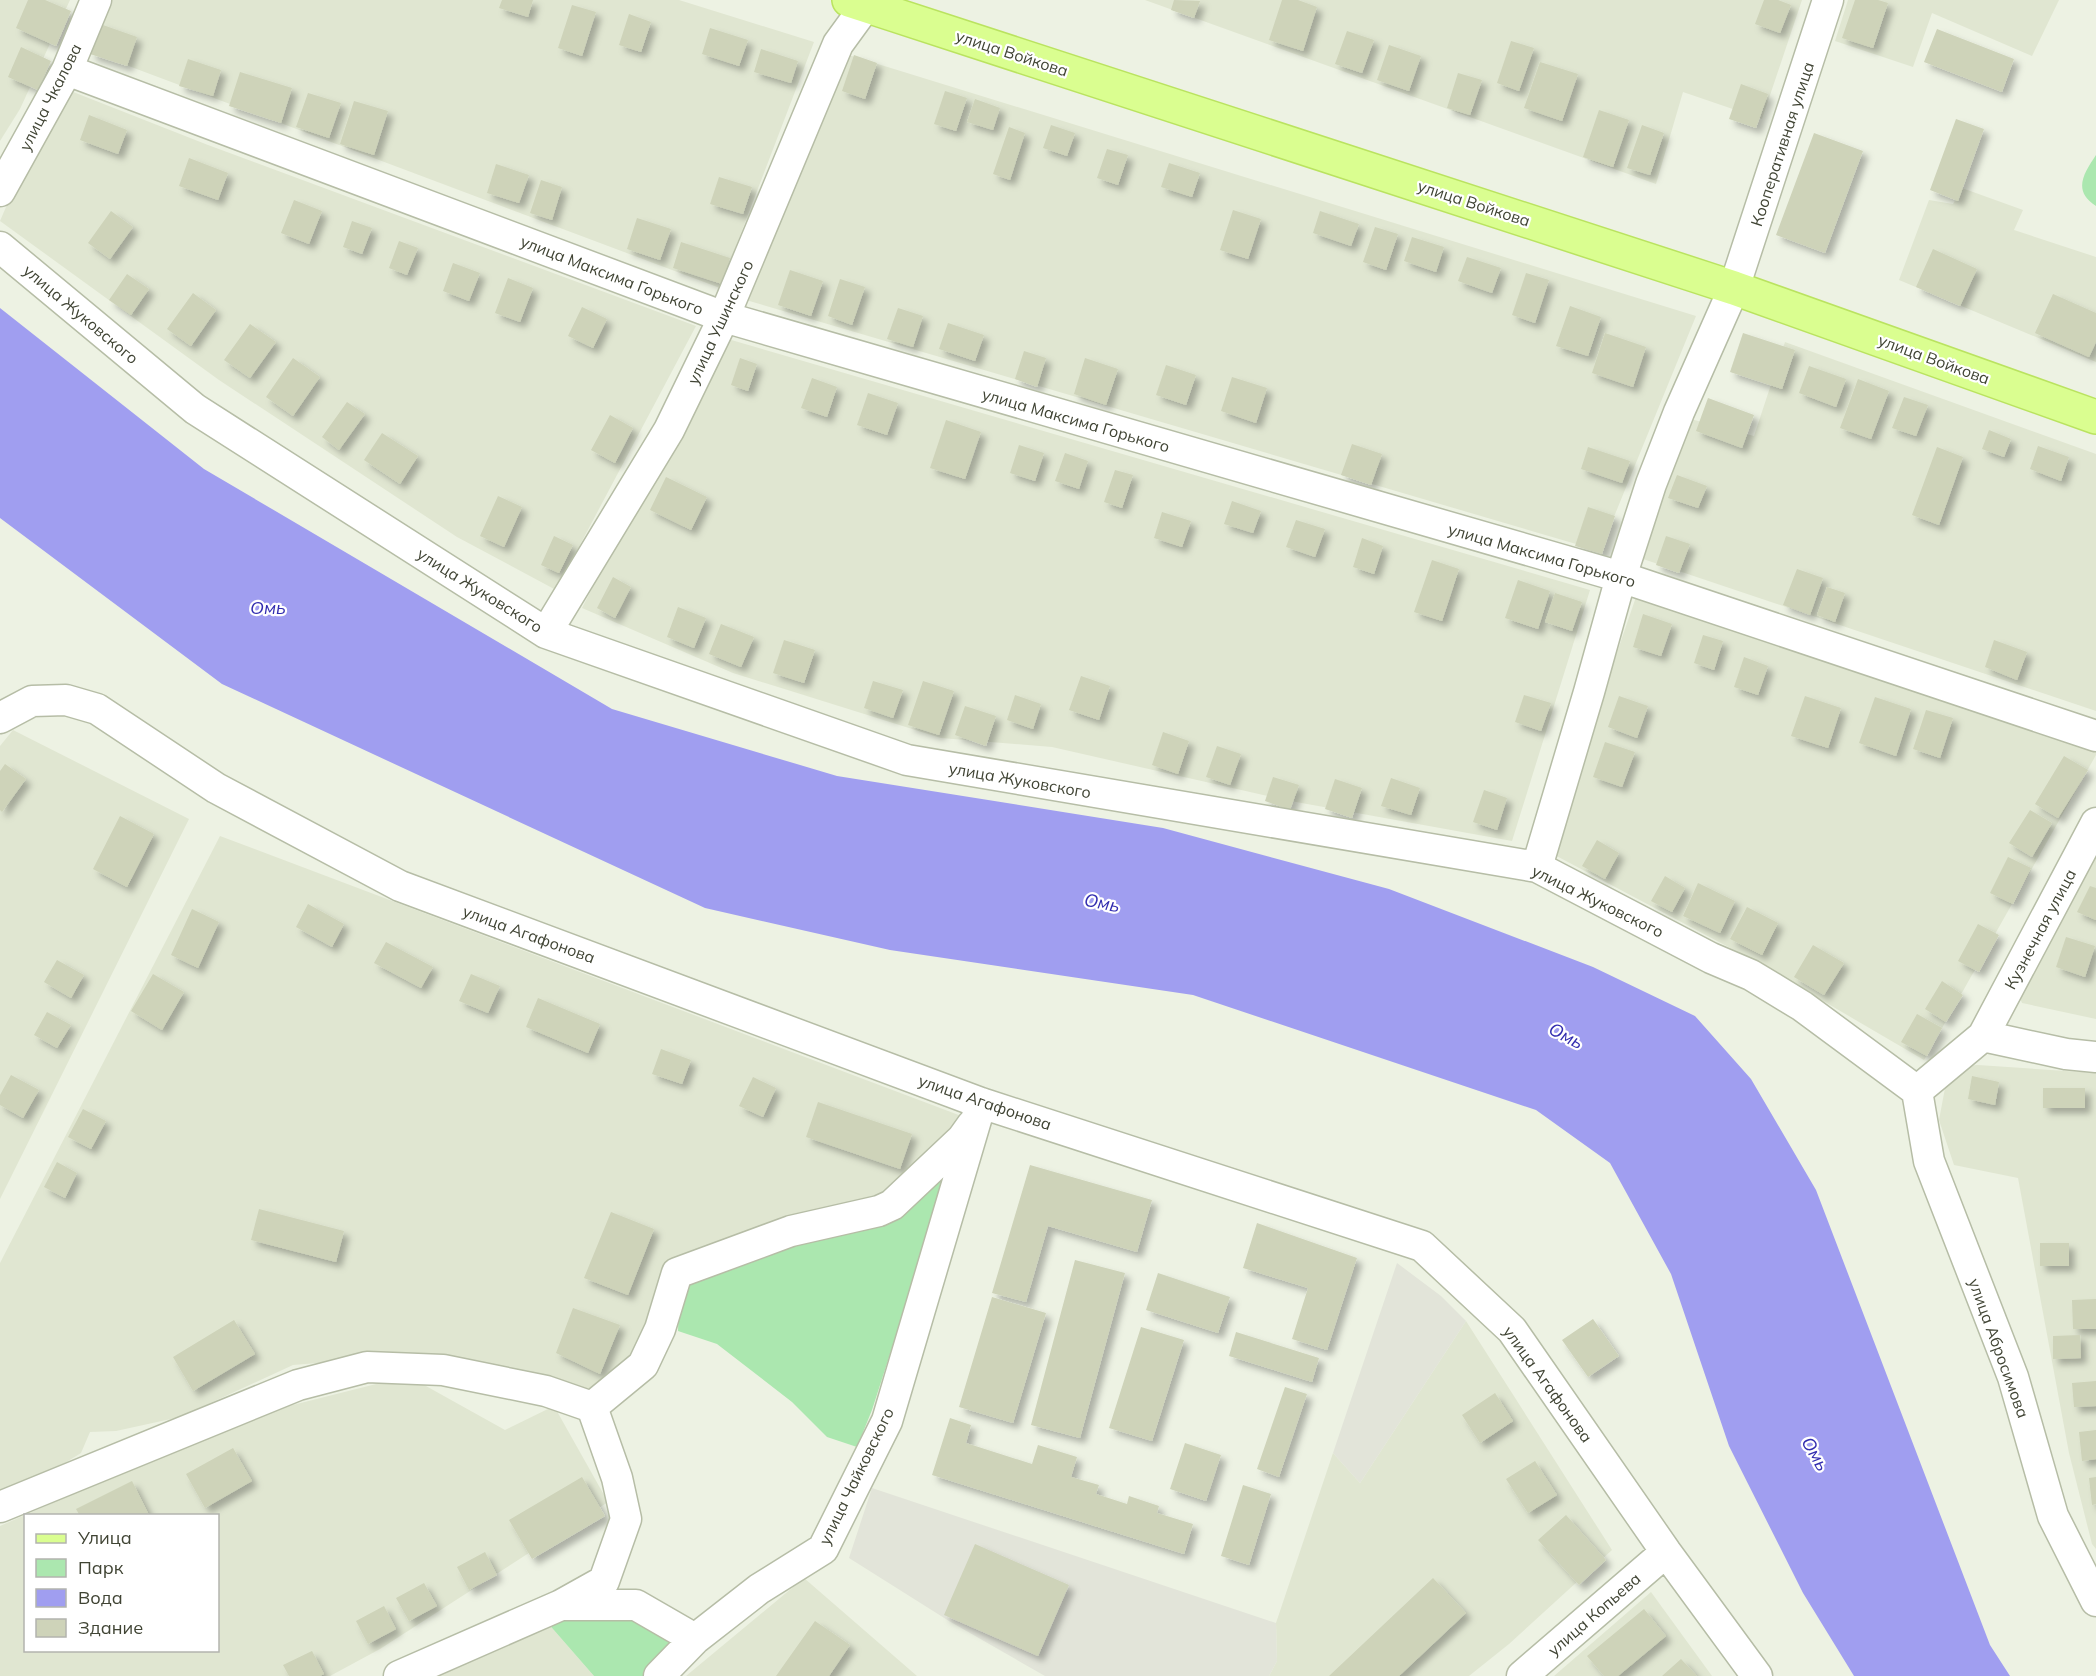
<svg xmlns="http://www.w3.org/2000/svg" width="2096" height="1676" font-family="Mulish,sans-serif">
<defs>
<filter id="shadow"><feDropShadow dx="5.5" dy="5.5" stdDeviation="3" flood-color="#0004"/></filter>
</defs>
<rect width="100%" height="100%" fill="#edf2e3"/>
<path fill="#e0e6d1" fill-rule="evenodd" d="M 0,0 L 70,0 L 20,109 L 0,141 Z
M 98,0 L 679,0 L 814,42 L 720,288 L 78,47 Z
M 1145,0 L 1802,0 L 1762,119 L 1683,92 L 1656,184 Z
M 1848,0 L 2059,0 L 2032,56 L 1932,13 L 1913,67 L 1835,41 Z
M 839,52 L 1696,316 L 1600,551 L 746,300 Z
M 58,86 L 208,145 L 696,326 L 556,590 L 457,537 L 219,380 L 0,221 Z
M 1962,188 L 2023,210 L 2014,230 L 2096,257 L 2096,362 L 1899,280 L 1929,200 L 1953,204 Z
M 721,337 L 1590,590 L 1512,841 L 1285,800 L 1052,747 L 941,738 L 733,673 L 582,608 Z
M 1785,342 L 2096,454 L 2096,711 L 1643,559 L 1687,418 L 1754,436 Z
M 1637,594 L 2096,749 L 2096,755 L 1924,1060 L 1753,960 L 1549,852 Z
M 13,730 L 189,819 L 0,1199 L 0,746 Z
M 2096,833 L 2096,1019 L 2022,1003 L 2013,983 Z
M 220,836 L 964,1117 L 882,1206 L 673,1269 L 626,1373 L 591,1389 L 416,1355 L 293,1365 L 180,1417 L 116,1431 L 90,1432 L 81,1453 L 0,1503 L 0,1263 Z
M 1978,1065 L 2096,1073 L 2096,1549 L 2092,1544 L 2069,1453 L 2018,1178 L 1954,1165 L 1939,1120 L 1949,1067 Z
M 1466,1321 L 1612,1550 L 1509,1644 L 1469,1676 L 1269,1676 L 1277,1661 L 1276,1623 L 1333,1453 L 1360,1483 Z
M 408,1376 L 505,1430 L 554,1406 L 608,1502 L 380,1649 L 330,1676 L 0,1676 L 0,1526 L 253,1415 ZM 26,1516 L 218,1516 L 218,1650 L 26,1650 Z
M 804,1578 L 917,1676 L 686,1676 Z
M 1651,1592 L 1712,1676 L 1554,1676 Z
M 546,1621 L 594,1676 L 427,1676 Z"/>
<path fill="#e2e4d9" d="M 1397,1263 L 1441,1296 L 1466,1321 L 1360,1483 L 1333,1453 Z
M 872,1488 L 1276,1623 L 1277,1661 L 1269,1676 L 1045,1676 L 949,1621 L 849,1558 Z"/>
<path fill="#abe7af" d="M 2096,155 L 2096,206 C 2072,191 2084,173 2096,155 Z
M 956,1149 L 872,1410 L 857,1447 L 827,1437 L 792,1402 L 717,1344 L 678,1331 L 680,1279 L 885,1215 Z
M 634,1609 L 690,1640 L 653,1676 L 594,1676 L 546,1621 Z"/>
<path fill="#a09ef0" d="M 0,308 L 204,469 L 612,709 L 837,776 L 1163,828 L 1389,889 L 1593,967 L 1695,1016 L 1751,1079 L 1816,1190 L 1990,1645 L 2010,1676 L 1854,1676 L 1803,1593 L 1729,1446 L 1671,1274 L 1610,1163 L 1536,1110 L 1193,995 L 890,950 L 705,908 L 222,684 L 0,518 Z"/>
<path fill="#ced3b9" filter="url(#shadow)" d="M 28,0 L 45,0 L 71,11 L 56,46 L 16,28 Z
M 502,0 L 533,0 L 528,17 L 499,8 Z
M 1174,0 L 1200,1 L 1194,18 L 1171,10 Z
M 1282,0 L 1298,0 L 1317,7 L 1303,51 L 1269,40 Z
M 1764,0 L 1778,0 L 1791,5 L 1780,33 L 1755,24 Z
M 1855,0 L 1878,0 L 1888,3 L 1873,48 L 1842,38 Z
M 572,5 L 596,12 L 582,56 L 558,48 Z
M 629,14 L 651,22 L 641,52 L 619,45 Z
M 100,24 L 137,37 L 127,66 L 90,54 Z
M 710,28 L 748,40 L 739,66 L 702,54 Z
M 1937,29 L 2014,59 L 2002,92 L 1924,62 Z
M 1347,31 L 1374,40 L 1362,73 L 1335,64 Z
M 1511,41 L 1534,48 L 1519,91 L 1497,83 Z
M 1389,45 L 1421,56 L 1409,91 L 1377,80 Z
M 21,47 L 51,61 L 38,90 L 8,77 Z
M 761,49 L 798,61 L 791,83 L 754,72 Z
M 854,55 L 877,63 L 865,99 L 842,91 Z
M 188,59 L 221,70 L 213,96 L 179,86 Z
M 1540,62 L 1578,74 L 1562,121 L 1524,108 Z
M 240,72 L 292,88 L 281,123 L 229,106 Z
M 1458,73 L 1482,80 L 1470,115 L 1447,108 Z
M 1741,84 L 1768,94 L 1756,128 L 1729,119 Z
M 945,91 L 967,98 L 956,131 L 934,124 Z
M 308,93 L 341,103 L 329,138 L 296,127 Z
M 975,99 L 1000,108 L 993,130 L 967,122 Z
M 354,101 L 388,111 L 374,155 L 340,144 Z
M 1599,110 L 1629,120 L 1613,167 L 1583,157 Z
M 89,115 L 127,130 L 118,154 L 80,140 Z
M 1956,119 L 1984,129 L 1958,201 L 1930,190 Z
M 1051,125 L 1075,133 L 1067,156 L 1043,148 Z
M 1642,125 L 1664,133 L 1650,175 L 1627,168 Z
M 1009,127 L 1025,133 L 1010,180 L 993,174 Z
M 1814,133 L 1863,151 L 1825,253 L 1776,235 Z
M 1107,149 L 1128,155 L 1118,185 L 1097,178 Z
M 189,158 L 228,173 L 218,200 L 179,186 Z
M 1169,163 L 1200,173 L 1192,197 L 1161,187 Z
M 496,164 L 529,175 L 519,203 L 487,193 Z
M 719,177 L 752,187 L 743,214 L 710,204 Z
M 541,180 L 562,187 L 552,220 L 530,213 Z
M 294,200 L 322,211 L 309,244 L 281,233 Z
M 1233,210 L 1261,219 L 1248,259 L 1220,250 Z
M 111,211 L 133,227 L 110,259 L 88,243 Z
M 1320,211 L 1359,224 L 1351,246 L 1313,233 Z
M 637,218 L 671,229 L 660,260 L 627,249 Z
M 352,221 L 372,228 L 362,254 L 343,247 Z
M 1375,227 L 1398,234 L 1386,270 L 1363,262 Z
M 1412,237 L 1444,247 L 1436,272 L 1404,261 Z
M 399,241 L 418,248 L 407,275 L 389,268 Z
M 681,242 L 730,258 L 722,284 L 673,268 Z
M 1933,249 L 1977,269 L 1960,306 L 1916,287 Z
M 1467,257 L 1501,268 L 1492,293 L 1458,281 Z
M 453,263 L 480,273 L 469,301 L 443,291 Z
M 790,270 L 823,281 L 811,316 L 778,305 Z
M 1526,273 L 1549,280 L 1535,323 L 1512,315 Z
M 127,274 L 149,289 L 131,315 L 109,300 Z
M 508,278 L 533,288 L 520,322 L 495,313 Z
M 840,279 L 865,287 L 852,325 L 828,316 Z
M 193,293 L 216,310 L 191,346 L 167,329 Z
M 2053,294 L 2096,313 L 2096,342 L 2089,357 L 2035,333 Z
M 1570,306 L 1601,317 L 1588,356 L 1556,346 Z
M 582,307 L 607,319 L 593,348 L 568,336 Z
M 898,308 L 923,316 L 913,347 L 887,339 Z
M 948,323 L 984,335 L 975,361 L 939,349 Z
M 250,324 L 276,342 L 250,378 L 224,360 Z
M 1605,333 L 1646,347 L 1633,387 L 1592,373 Z
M 1743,333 L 1795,350 L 1782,389 L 1730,372 Z
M 1024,351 L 1046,358 L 1037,387 L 1015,379 Z
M 293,358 L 320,377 L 293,416 L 266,397 Z
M 740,358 L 757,364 L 748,391 L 731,385 Z
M 1085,358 L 1118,369 L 1106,405 L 1074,394 Z
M 1166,365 L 1196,375 L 1186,405 L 1156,395 Z
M 1809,366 L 1846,379 L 1836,407 L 1799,393 Z
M 1232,377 L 1267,388 L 1256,423 L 1221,411 Z
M 812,378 L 837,387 L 827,417 L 801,408 Z
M 1858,379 L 1889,391 L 1871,439 L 1840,428 Z
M 868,393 L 898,403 L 887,435 L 857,425 Z
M 1904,397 L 1928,405 L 1916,436 L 1892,428 Z
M 1708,398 L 1754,415 L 1742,448 L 1696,431 Z
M 347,402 L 365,414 L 339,450 L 322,437 Z
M 610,415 L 633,428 L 615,463 L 591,450 Z
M 946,420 L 981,432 L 965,479 L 930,468 Z
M 1989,430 L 2011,439 L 2004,457 L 1982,449 Z
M 382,433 L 418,456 L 400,484 L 364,460 Z
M 1352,444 L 1382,454 L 1371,485 L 1341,475 Z
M 1019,445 L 1044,453 L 1035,481 L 1010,473 Z
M 2038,446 L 2069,457 L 2061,481 L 2030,469 Z
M 1588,447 L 1630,461 L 1622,483 L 1581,469 Z
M 1937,447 L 1963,457 L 1939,525 L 1912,515 Z
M 1065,453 L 1088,461 L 1079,489 L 1055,481 Z
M 1115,470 L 1133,475 L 1122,508 L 1104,502 Z
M 1677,475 L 1707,486 L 1698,508 L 1668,498 Z
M 666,477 L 707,497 L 691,530 L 650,510 Z
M 498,496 L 522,507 L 504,547 L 480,536 Z
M 1232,501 L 1261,511 L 1253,533 L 1224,524 Z
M 1588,507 L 1615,516 L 1602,554 L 1575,546 Z
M 1162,512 L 1191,521 L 1182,547 L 1154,538 Z
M 1296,520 L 1325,529 L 1315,557 L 1286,547 Z
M 554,536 L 573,545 L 559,573 L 541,565 Z
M 1666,536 L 1690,544 L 1679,573 L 1656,565 Z
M 1362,538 L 1383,546 L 1374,574 L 1353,567 Z
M 1432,560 L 1459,569 L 1442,621 L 1414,612 Z
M 1797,569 L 1823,578 L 1810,615 L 1783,605 Z
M 613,577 L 631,587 L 615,618 L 597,608 Z
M 1518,580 L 1550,591 L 1538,629 L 1505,618 Z
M 1827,587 L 1845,593 L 1835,622 L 1817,615 Z
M 1555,593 L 1582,602 L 1572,631 L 1545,622 Z
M 678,607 L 706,618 L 694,648 L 667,637 Z
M 1643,614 L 1672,624 L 1661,656 L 1633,647 Z
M 721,624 L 754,637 L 741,667 L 709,654 Z
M 1703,635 L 1723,641 L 1714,670 L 1694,663 Z
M 784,640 L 815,650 L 804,683 L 773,673 Z
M 1994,640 L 2027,652 L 2017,680 L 1985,667 Z
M 1744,657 L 1768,666 L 1758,695 L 1734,687 Z
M 1081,676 L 1110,686 L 1099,720 L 1069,710 Z
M 873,681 L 903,690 L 893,718 L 864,708 Z
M 923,681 L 954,691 L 939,735 L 908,725 Z
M 1015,695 L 1041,704 L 1033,729 L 1007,720 Z
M 1524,695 L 1551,703 L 1541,731 L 1515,722 Z
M 1619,696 L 1648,706 L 1637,738 L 1608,727 Z
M 1805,696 L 1841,708 L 1828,748 L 1791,736 Z
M 1875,697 L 1911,709 L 1896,756 L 1859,743 Z
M 965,706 L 996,716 L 986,746 L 955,735 Z
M 1926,710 L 1953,718 L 1940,758 L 1913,749 Z
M 1163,732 L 1189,741 L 1178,774 L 1152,765 Z
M 1605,742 L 1635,752 L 1622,787 L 1593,777 Z
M 1217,746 L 1241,754 L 1230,785 L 1206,777 Z
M 2064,756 L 2088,770 L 2058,818 L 2035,804 Z
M 5,764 L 26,779 L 2,812 L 0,810 L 0,771 Z
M 1273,777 L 1299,785 L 1290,810 L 1265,801 Z
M 1391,778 L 1420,788 L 1411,815 L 1381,806 Z
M 1335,779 L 1362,788 L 1352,818 L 1325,809 Z
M 1484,790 L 1507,798 L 1497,830 L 1473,822 Z
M 2030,810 L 2052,823 L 2032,857 L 2009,843 Z
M 120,816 L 154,834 L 127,887 L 93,869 Z
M 1597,840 L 1619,853 L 1605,879 L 1582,866 Z
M 2008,857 L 2031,868 L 2013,904 L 1990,893 Z
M 1665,876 L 1685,888 L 1672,912 L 1651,901 Z
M 1698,883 L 1735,901 L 1720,933 L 1683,916 Z
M 2090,886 L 2096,888 L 2096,920 L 2077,912 Z
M 308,904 L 344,924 L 332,947 L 296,927 Z
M 1747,907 L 1778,923 L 1762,955 L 1730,939 Z
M 192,909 L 219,922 L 198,968 L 171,955 Z
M 1978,924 L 1999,935 L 1979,972 L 1958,961 Z
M 2066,937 L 2095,946 L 2085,977 L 2056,967 Z
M 386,942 L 433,967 L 421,988 L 374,963 Z
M 1813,945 L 1844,963 L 1824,995 L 1794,977 Z
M 57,960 L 84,975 L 71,998 L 44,982 Z
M 153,974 L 184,992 L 162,1030 L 131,1011 Z
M 471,974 L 500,986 L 488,1013 L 459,1001 Z
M 1942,981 L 1963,995 L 1946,1022 L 1925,1009 Z
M 538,998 L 600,1024 L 588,1053 L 526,1027 Z
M 47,1012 L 71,1025 L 57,1048 L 34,1035 Z
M 1917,1014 L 1942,1028 L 1927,1056 L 1901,1042 Z
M 661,1049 L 691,1060 L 682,1084 L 652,1074 Z
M 11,1075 L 39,1090 L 23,1118 L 0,1105 L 0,1095 Z
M 1972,1076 L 1999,1082 L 1995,1105 L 1968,1099 Z
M 753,1077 L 776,1088 L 763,1117 L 739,1106 Z
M 2043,1088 L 2085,1088 L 2085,1108 L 2043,1108 Z
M 818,1102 L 912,1134 L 900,1169 L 806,1137 Z
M 83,1109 L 106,1121 L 91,1149 L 68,1137 Z
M 57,1162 L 77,1173 L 65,1198 L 44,1187 Z
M 1030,1165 L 1152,1200 L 1137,1252 L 1048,1226 L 1026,1302 L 992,1293 Z
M 259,1209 L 344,1231 L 336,1262 L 251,1240 Z
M 611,1212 L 654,1229 L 628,1295 L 584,1278 Z
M 1257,1223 L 1357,1258 L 1327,1350 L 1292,1339 L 1308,1288 L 1243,1268 Z
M 2040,1243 L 2069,1243 L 2069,1266 L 2040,1266 Z
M 1075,1260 L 1125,1273 L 1080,1438 L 1031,1425 Z
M 1158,1273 L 1230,1297 L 1218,1333 L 1146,1310 Z
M 992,1297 L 1046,1313 L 1013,1423 L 959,1407 Z
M 2096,1299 L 2096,1329 L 2073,1329 L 2072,1300 Z
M 573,1308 L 620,1325 L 600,1374 L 556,1353 Z
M 1593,1319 L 1619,1356 L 1588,1377 L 1562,1340 Z
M 234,1320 L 255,1354 L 193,1391 L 173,1357 Z
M 1141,1327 L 1184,1340 L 1152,1441 L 1109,1428 Z
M 1236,1332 L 1319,1358 L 1312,1382 L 1229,1356 Z
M 2080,1335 L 2081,1358 L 2053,1359 L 2053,1336 Z
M 2096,1381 L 2096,1406 L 2074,1407 L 2072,1383 Z
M 1285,1387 L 1307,1394 L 1279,1477 L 1257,1469 Z
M 1495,1393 L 1513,1421 L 1480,1443 L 1462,1415 Z
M 950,1418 L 971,1425 L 966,1443 L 1032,1464 L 1038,1445 L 1077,1457 L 1071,1477 L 1099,1485 L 1096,1494 L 1127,1504 L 1129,1496 L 1159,1506 L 1157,1513 L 1193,1524 L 1184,1554 L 932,1475 Z
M 2096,1430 L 2096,1459 L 2082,1461 L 2079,1432 Z
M 1185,1443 L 1221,1455 L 1206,1501 L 1170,1489 Z
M 233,1448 L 252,1481 L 205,1508 L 186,1474 Z
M 1535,1461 L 1557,1495 L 1528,1513 L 1506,1479 Z
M 582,1477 L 605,1516 L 532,1559 L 509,1520 Z
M 2096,1477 L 2096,1504 L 2092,1505 L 2089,1478 Z
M 132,1481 L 149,1515 L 80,1516 L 76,1509 Z
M 1243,1485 L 1271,1494 L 1249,1565 L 1221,1556 Z
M 1566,1515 L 1606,1560 L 1579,1585 L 1538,1540 Z
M 975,1544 L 1069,1585 L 1038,1656 L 944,1615 Z
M 485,1552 L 497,1575 L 469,1590 L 457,1567 Z
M 1433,1578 L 1466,1613 L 1399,1676 L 1329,1676 Z
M 424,1583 L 437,1606 L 409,1621 L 396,1598 Z
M 384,1606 L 396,1629 L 368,1644 L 356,1621 Z
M 1644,1609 L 1666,1636 L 1618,1676 L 1604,1676 L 1587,1656 Z
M 815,1621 L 850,1645 L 829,1676 L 776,1676 Z
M 312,1651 L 324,1674 L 320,1676 L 289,1676 L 283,1665 Z
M 1681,1659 L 1697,1676 L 1662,1676 Z"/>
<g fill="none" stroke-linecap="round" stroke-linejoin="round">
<defs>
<path id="minor" d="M 67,70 L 724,317 L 1621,577 L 2096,736
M 0,191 L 67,70 L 96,0
M 0,247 L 195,409 L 546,633 L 907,760 L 1537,867 L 1711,958 L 1751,975 L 1802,1006 L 1917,1091 L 1983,1036 L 2066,1054 L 2096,1057
M 546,633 L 669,430 L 724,317 L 838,44 L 870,0
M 0,718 L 32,701 L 66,700 L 97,709 L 216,788 L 400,886 L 981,1103 L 1422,1246 L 1512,1330 L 1666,1552 L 1757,1676
M 1537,867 L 1589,692 L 1621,577 L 1651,484 L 1679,412 L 1734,288 L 1828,0
M 1983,1036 L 2096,823
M 1917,1091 L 1929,1161 L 2013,1377 L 2053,1516 L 2096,1601
M 592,1407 L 643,1365 L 660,1329 L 677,1273 L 791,1231 L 879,1211 L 892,1205 L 962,1139 L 972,1125
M 0,1507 L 298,1385 L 367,1367 L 443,1370 L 546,1391 L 592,1407 L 617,1478 L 626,1519 L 604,1581 L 561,1605
M 399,1676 L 561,1605 L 636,1605 L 695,1639
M 659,1676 L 695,1639 L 759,1589 L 823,1549 L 887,1421 L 981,1103
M 1522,1676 L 1666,1552"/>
<path id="major" d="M 849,0 L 1734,288 L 2096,417"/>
</defs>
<use href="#minor" stroke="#b6bda6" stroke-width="33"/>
<use href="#major" stroke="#bae360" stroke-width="36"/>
<use href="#minor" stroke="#fff" stroke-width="30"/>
<use href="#major" stroke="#dafe90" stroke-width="33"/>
</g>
<g text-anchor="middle" stroke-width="4.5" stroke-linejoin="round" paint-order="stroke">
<g font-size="16" fill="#404434" stroke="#fff">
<text transform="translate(1012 53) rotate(18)" y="6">улица Войкова</text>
<text transform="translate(50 97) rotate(-63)" y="6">улица Чкалова</text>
<text transform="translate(1782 144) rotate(-72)" y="6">Кооперативная улица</text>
<text transform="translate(1474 203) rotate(18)" y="6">улица Войкова</text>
<text transform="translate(612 275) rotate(21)" y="6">улица Максима Горького</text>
<text transform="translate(81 314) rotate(40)" y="6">улица Жуковского</text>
<text transform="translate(720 322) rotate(-65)" y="6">улица Ушинского</text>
<text transform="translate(1934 359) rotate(20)" y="6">улица Войкова</text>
<text transform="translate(1076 420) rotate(16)" y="6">улица Максима Горького</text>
<text transform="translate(1542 555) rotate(16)" y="6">улица Максима Горького</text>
<text transform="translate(480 590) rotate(32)" y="6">улица Жуковского</text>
<text transform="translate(1020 780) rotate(10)" y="6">улица Жуковского</text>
<text transform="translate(1598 901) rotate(26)" y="6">улица Жуковского</text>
<text transform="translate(2040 929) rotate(-62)" y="6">Кузнечная улица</text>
<text transform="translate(529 934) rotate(20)" y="6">улица Агафонова</text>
<text transform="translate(985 1102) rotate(19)" y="6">улица Агафонова</text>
<text transform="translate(1999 1348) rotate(70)" y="6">улица Абросимова</text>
<text transform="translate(1548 1384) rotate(54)" y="6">улица Агафонова</text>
<text transform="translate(856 1476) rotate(-64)" y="6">улица Чайковского</text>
<text transform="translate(1594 1614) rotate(-41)" y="6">улица Копьева</text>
</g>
<g font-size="18" font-style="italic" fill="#322daf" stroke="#fff">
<text x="268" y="614">Омь</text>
<text transform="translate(1102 903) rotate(11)" y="6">Омь</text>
<text transform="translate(1566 1036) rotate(28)" y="6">Омь</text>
<text transform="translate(1815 1454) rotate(60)" y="6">Омь</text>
</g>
</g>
<rect x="24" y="1514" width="195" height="138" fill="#ffffff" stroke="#b3b4ae" stroke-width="1.5"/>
<rect x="36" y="1534" width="30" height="9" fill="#dafe90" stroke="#b3b4ae" stroke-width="1.5"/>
<text x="78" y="1544" font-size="18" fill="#404434">Улица</text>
<rect x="36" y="1559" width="30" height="18" fill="#abe7af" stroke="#b3b4ae" stroke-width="1.5"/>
<text x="78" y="1574" font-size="18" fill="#404434">Парк</text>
<rect x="36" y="1589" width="30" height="18" fill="#a09ef0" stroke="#b3b4ae" stroke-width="1.5"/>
<text x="78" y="1604" font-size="18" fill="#404434">Вода</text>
<rect x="36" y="1619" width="30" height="18" fill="#ced3b9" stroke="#b3b4ae" stroke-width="1.5"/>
<text x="78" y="1634" font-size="18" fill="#404434">Здание</text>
</svg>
